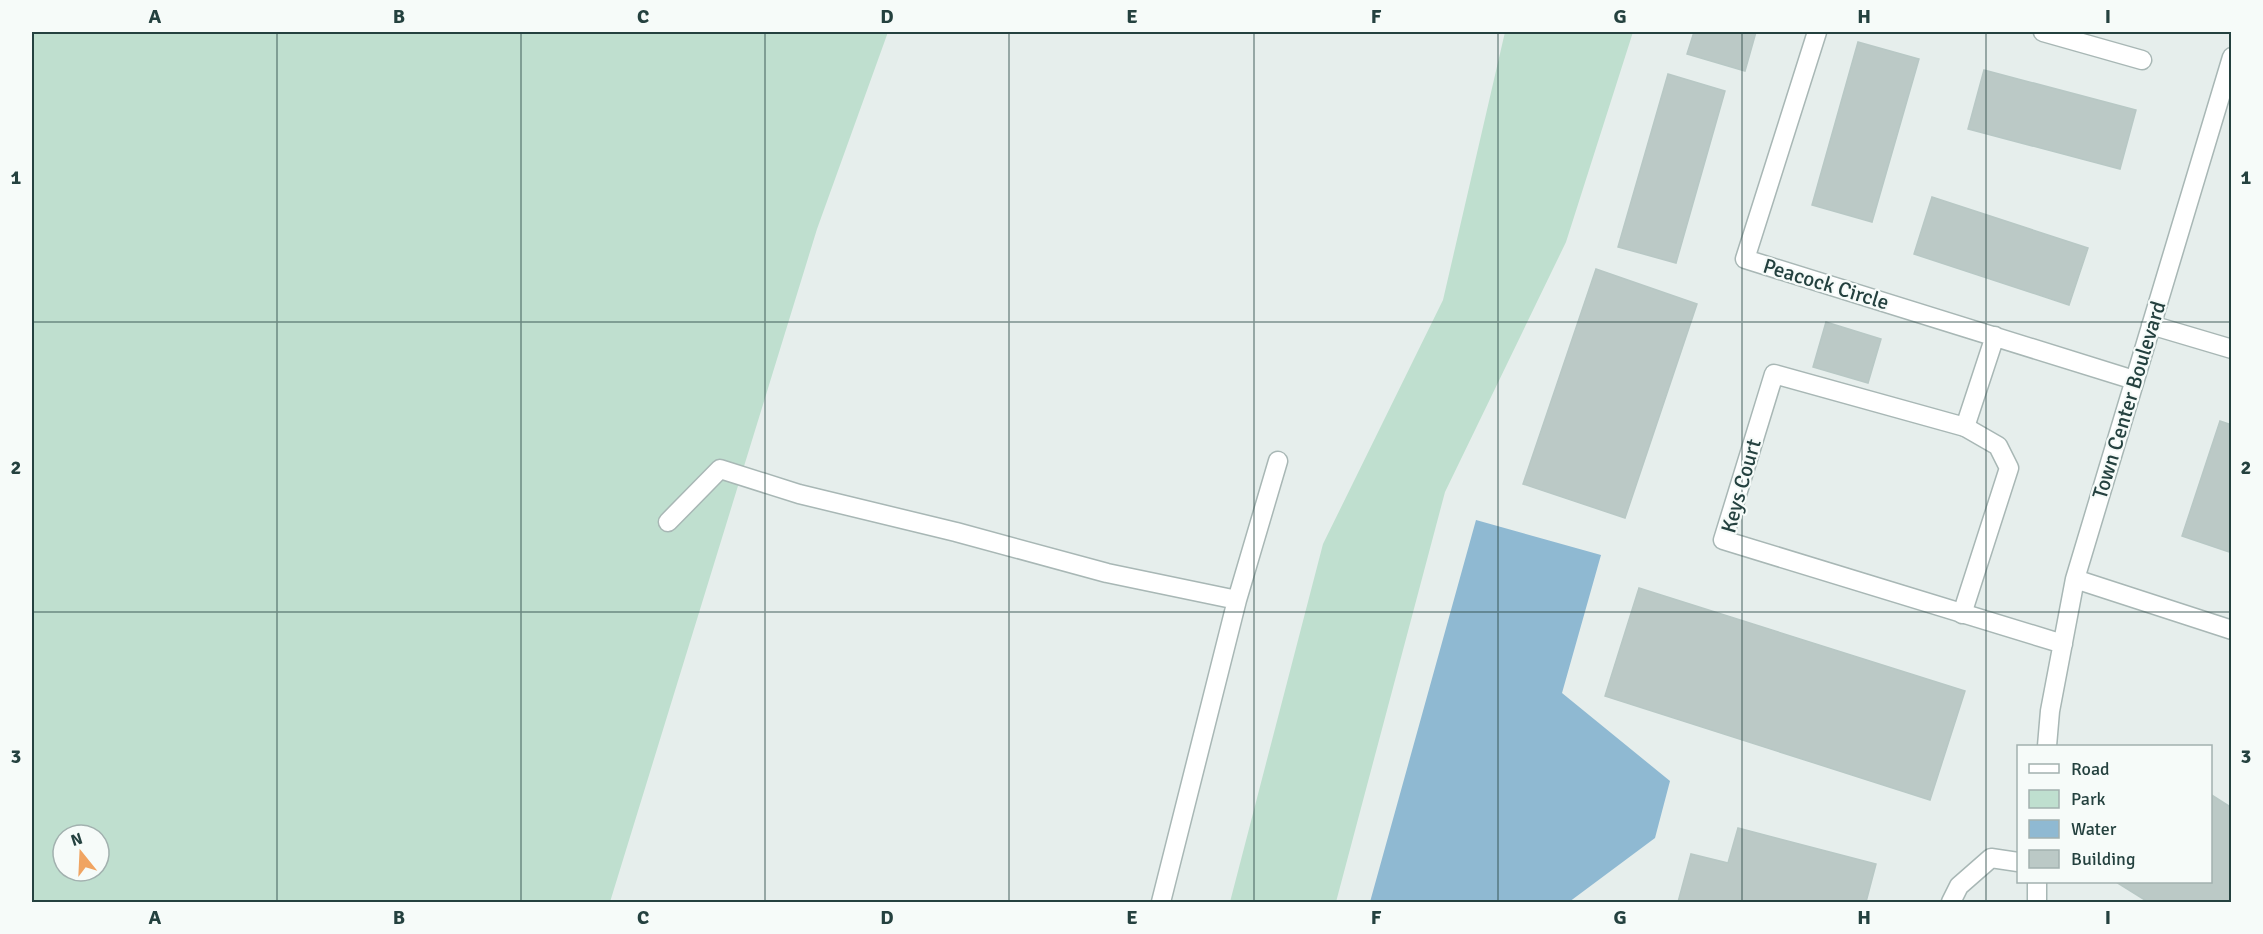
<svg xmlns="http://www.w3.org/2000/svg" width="2263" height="934" font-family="Signika,sans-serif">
<rect width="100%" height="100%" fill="#e6eeec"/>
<path fill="#bfdfcf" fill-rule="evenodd" d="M 32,32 L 888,32 L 817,229 L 610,902 L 32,902 ZM 63,835 L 99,835 L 99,871 L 63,871 Z
M 1505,32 L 1633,32 L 1566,242 L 1445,492 L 1336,902 L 1230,902 L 1323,544 L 1443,300 Z"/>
<path fill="#8fb9d2" d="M 1476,520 L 1601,555 L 1562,693 L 1670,781 L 1655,838 L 1569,902 L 1370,902 Z"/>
<path fill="#bbc9c6" stroke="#b8c8c5" stroke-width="1.5" d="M 1694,32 L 1756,32 L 1745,71 L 1687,54 Z
M 1858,42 L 1919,59 L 1872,222 L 1812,205 Z
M 1984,70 L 2136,110 L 2120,169 L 1968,129 Z
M 1668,74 L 1725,91 L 1676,263 L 1618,247 Z
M 1932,197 L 2088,248 L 2069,305 L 1914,254 Z
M 1596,269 L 1697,304 L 1625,518 L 1523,484 Z
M 1826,322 L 1881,339 L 1868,383 L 1813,367 Z
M 2220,421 L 2232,425 L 2232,553 L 2182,536 Z
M 1639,588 L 1965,691 L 1930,800 L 1605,696 Z
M 2210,794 L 2232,808 L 2232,902 L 2148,902 L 2116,882 L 2210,882 Z
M 1738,828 L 1876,864 L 1866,902 L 1678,902 L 1691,854 L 1728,863 Z"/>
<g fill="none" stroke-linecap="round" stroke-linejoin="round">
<defs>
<path id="service" d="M 668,522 L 720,469 L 799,494 L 956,532 L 1107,573 L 1237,600
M 1962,614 L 2009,468 L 1998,446 L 1965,427
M 1161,902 L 1237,600 L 1278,461
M 1951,902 L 1959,886 L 1991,858 L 2018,862"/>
<path id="minor" d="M 1817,32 L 1745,259 L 2134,380
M 2043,32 L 2142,60
M 2151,325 L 2232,349
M 1995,336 L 1965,427 L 1774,374 L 1723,540 L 2063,644
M 2075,579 L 2232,630
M 2047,746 L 2050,711 L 2075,579 L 2232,57
M 2037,902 L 2037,882"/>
</defs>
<use href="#service" stroke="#a8b7b5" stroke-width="21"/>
<use href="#minor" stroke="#a8b7b5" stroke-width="21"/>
<use href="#service" stroke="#fff" stroke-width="18"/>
<use href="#minor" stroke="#fff" stroke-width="18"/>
</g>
<path fill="none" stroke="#24413f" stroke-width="1.5" stroke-opacity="0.55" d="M 277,32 L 277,902M 521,32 L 521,902M 765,32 L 765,902M 1009,32 L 1009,902M 1254,32 L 1254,902M 1498,32 L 1498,902M 1742,32 L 1742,902M 1986,32 L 1986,902M 32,322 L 2232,322M 32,612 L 2232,612"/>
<g text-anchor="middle" stroke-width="4.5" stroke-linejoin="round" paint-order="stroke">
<g font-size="21" fill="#24413f" stroke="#f6fbf9">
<text transform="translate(1826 284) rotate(17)" y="7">Peacock Circle</text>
<text transform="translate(2129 400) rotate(-73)" y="7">Town Center Boulevard</text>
<text transform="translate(1741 486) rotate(-74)" y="7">Keys Court</text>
</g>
</g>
<rect width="2263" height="934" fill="none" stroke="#f6fbf9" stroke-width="66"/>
<rect x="2017" y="745" width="195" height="138" fill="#f6fbf9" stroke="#a2b1af" stroke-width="1.5"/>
<rect x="2029" y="764" width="30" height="9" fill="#ffffff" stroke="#a2b1af" stroke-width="1.5"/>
<text x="2071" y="775" font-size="18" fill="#24413f">Road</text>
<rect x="2029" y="790" width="30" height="18" fill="#bfdfcf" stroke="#a2b1af" stroke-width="1.5"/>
<text x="2071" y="805" font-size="18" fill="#24413f">Park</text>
<rect x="2029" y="820" width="30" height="18" fill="#8fb9d2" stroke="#a2b1af" stroke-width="1.5"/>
<text x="2071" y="835" font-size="18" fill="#24413f">Water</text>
<rect x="2029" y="850" width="30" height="18" fill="#bbc9c6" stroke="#a2b1af" stroke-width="1.5"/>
<text x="2071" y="865" font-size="18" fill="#24413f">Building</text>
<g transform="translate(81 853) rotate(342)"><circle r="28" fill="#f6fbf9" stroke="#a2b1af" stroke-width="1.5"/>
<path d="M0-4.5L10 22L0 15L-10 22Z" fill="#f0a462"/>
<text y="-9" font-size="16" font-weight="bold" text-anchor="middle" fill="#24413f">N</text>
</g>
<rect x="33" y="33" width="2197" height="868" fill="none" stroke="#24413f" stroke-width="2"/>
<g font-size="20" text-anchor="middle" font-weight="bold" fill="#24413f">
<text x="155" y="23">A</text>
<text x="399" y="23">B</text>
<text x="643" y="23">C</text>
<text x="887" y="23">D</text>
<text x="1132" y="23">E</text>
<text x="1376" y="23">F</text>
<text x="1620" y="23">G</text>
<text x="1864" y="23">H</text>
<text x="2108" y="23">I</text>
<text x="16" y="184">1</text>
<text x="2246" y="184">1</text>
<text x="16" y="474">2</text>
<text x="2246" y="474">2</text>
<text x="16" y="763">3</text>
<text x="2246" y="763">3</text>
<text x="155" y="924">A</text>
<text x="399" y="924">B</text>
<text x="643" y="924">C</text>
<text x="887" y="924">D</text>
<text x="1132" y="924">E</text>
<text x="1376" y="924">F</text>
<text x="1620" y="924">G</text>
<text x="1864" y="924">H</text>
<text x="2108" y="924">I</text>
</g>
</svg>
